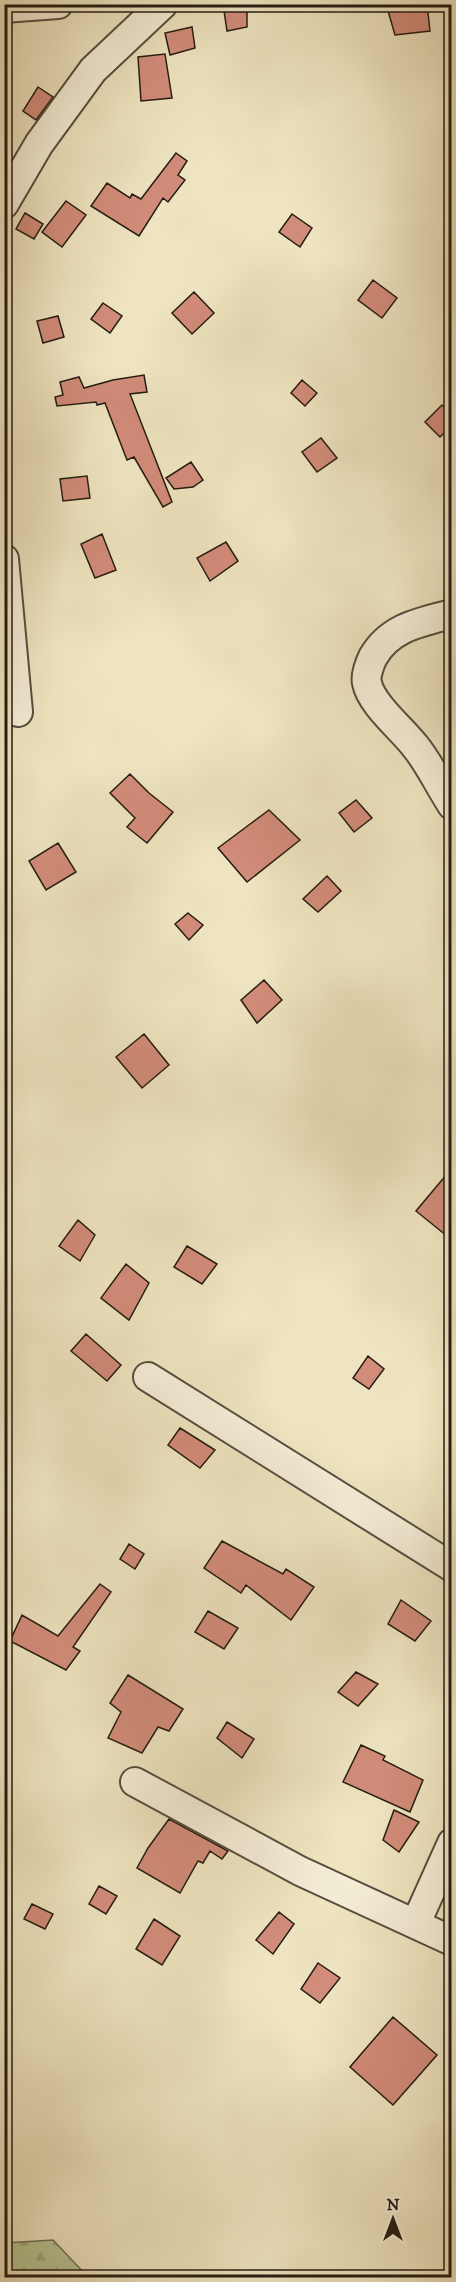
<svg xmlns="http://www.w3.org/2000/svg" width="456" height="2282" font-family="'IM FELL DW Pica',serif">
<defs>
<pattern id="forest-firs" width="22" height="20" patternUnits="userSpaceOnUse" patternTransform="scale(1.5)"><rect width="22" height="20" fill="#b7c493"/><path d="M5 1l3.5 6h-7zM16 11l3.5 6h-7z" fill="#9da87e"/></pattern>
</defs>
<rect width="100%" height="100%" fill="#eee4c0"/>
<filter id="stains"><feTurbulence type="fractalNoise" baseFrequency=".00333" numOctaves="4"/><feColorMatrix values="0 0 0 0 .2 0 0 0 0 .09 0 0 0 0 .02 0 0 0 .5 -.17"/></filter>
<radialGradient id="worn" r=".72"><stop offset=".6" stop-color="#630" stop-opacity="0"/><stop offset="1" stop-color="#630" stop-opacity=".3"/></radialGradient>
<path fill="url(#forest-firs)" stroke="#6e7052" stroke-width="1.5" d="M 53,2240 L 88,2277 L 5,2277 L 5,2243 Z"/>
<path fill="#d28c7a" stroke="#241c12" stroke-width="1.5" d="M 223,4 L 247,4 L 247,27 L 227,31 Z
M 386,4 L 427,4 L 430,31 L 395,35 Z
M 192,27 L 195,48 L 170,55 L 165,33 Z
M 165,54 L 172,98 L 141,101 L 138,57 Z
M 38,87 L 53,97 L 36,120 L 23,111 Z
M 176,153 L 187,161 L 178,175 L 185,180 L 168,202 L 163,198 L 139,236 L 91,206 L 107,183 L 130,198 L 132,194 L 141,199 Z
M 66,201 L 86,215 L 62,247 L 42,232 Z
M 25,213 L 43,224 L 34,239 L 16,229 Z
M 292,214 L 312,228 L 300,247 L 279,232 Z
M 373,280 L 397,298 L 382,318 L 358,300 Z
M 194,292 L 214,313 L 192,334 L 172,313 Z
M 103,303 L 122,316 L 110,333 L 91,319 Z
M 58,316 L 64,337 L 43,343 L 37,321 Z
M 144,375 L 147,392 L 130,394 L 172,502 L 163,507 L 134,457 L 127,460 L 105,403 L 97,405 L 96,402 L 57,406 L 55,397 L 63,395 L 60,382 L 79,377 L 84,388 L 113,380 Z
M 302,380 L 317,393 L 305,406 L 291,393 Z
M 442,405 L 452,414 L 452,425 L 440,437 L 425,422 Z
M 321,438 L 337,458 L 317,472 L 302,452 Z
M 191,462 L 203,480 L 193,487 L 174,489 L 166,478 Z
M 87,476 L 90,498 L 63,501 L 60,479 Z
M 102,534 L 116,570 L 95,578 L 81,544 Z
M 226,542 L 238,561 L 210,581 L 197,558 Z
M 130,774 L 149,793 L 173,812 L 147,843 L 127,827 L 135,818 L 110,793 Z
M 356,800 L 372,818 L 354,832 L 339,813 Z
M 269,810 L 300,840 L 247,882 L 218,848 Z
M 58,843 L 76,872 L 46,890 L 29,861 Z
M 327,876 L 341,891 L 318,912 L 303,899 Z
M 188,913 L 203,925 L 189,940 L 175,924 Z
M 264,980 L 282,1000 L 257,1023 L 241,1000 Z
M 144,1034 L 169,1065 L 142,1088 L 116,1057 Z
M 452,1168 L 452,1240 L 416,1211 Z
M 78,1220 L 95,1235 L 80,1261 L 59,1246 Z
M 187,1246 L 217,1264 L 202,1284 L 174,1267 Z
M 126,1264 L 149,1283 L 129,1320 L 101,1298 Z
M 86,1334 L 121,1365 L 107,1381 L 71,1351 Z
M 368,1356 L 384,1369 L 369,1389 L 353,1378 Z
M 180,1428 L 215,1450 L 200,1468 L 168,1445 Z
M 222,1541 L 283,1574 L 286,1569 L 314,1587 L 291,1620 L 246,1585 L 241,1593 L 204,1568 Z
M 129,1544 L 144,1554 L 135,1569 L 120,1559 Z
M 100,1584 L 111,1592 L 73,1647 L 80,1651 L 66,1670 L 10,1641 L 22,1615 L 58,1636 Z
M 401,1600 L 431,1621 L 415,1641 L 388,1624 Z
M 208,1611 L 238,1628 L 224,1649 L 195,1632 Z
M 356,1672 L 378,1684 L 358,1706 L 338,1692 Z
M 128,1675 L 183,1709 L 169,1731 L 158,1727 L 142,1753 L 108,1738 L 121,1712 L 110,1703 Z
M 227,1722 L 254,1739 L 242,1758 L 217,1738 Z
M 361,1745 L 385,1756 L 383,1760 L 423,1780 L 410,1812 L 343,1782 Z
M 394,1810 L 419,1822 L 399,1852 L 383,1840 Z
M 169,1819 L 228,1851 L 222,1859 L 210,1851 L 203,1863 L 198,1861 L 180,1893 L 137,1868 L 148,1848 Z
M 99,1886 L 117,1896 L 106,1914 L 89,1904 Z
M 32,1904 L 53,1914 L 45,1929 L 24,1919 Z
M 279,1912 L 294,1924 L 273,1954 L 256,1940 Z
M 154,1919 L 180,1936 L 162,1965 L 136,1949 Z
M 318,1963 L 340,1978 L 320,2003 L 301,1989 Z
M 393,2017 L 437,2055 L 393,2105 L 350,2067 Z"/>
<g fill="none" stroke-linecap="round" stroke-linejoin="round">
<defs>
<path id="minor" d="M 4,8 L 58,4
M 4,204 L 39,144 L 93,70 L 163,4
M 4,559 L 18,712
M 452,614 C 421,622 390,627 373,657 C 370,663 365,676 367,683 C 371,704 402,729 415,746 C 429,763 439,785 452,805
M 148,1377 L 452,1567
M 135,1782 L 300,1871 L 452,1941
M 416,1923 L 452,1843"/>
</defs>
<use href="#minor" stroke="#564e3e" stroke-width="32"/>
<use href="#minor" stroke="#f4edd6" stroke-width="28"/>
</g>
<rect width="456" height="2282" fill="none" stroke="#eee4c0" stroke-width="24"/>
<rect x="6" y="6" width="444" height="2270" fill="none" stroke="#241c12" stroke-width="3"/>
<rect x="12" y="12" width="432" height="2258" fill="none" stroke="#241c12" stroke-width="1.5"/>
<g transform="translate(393 2219)" stroke="#f4edd6" stroke-width="4.5" paint-order="stroke">
<path d="M0-4.5L10 22L0 15L-10 22Z" fill="#241c12"/>
<text y="-9" font-size="16" font-weight="bold" text-anchor="middle" fill="#241c12">N</text>
</g>
<rect width="100%" height="100%" filter="url(#stains)"/>
<rect width="100%" height="100%" fill="url(#worn)"/>
</svg>
